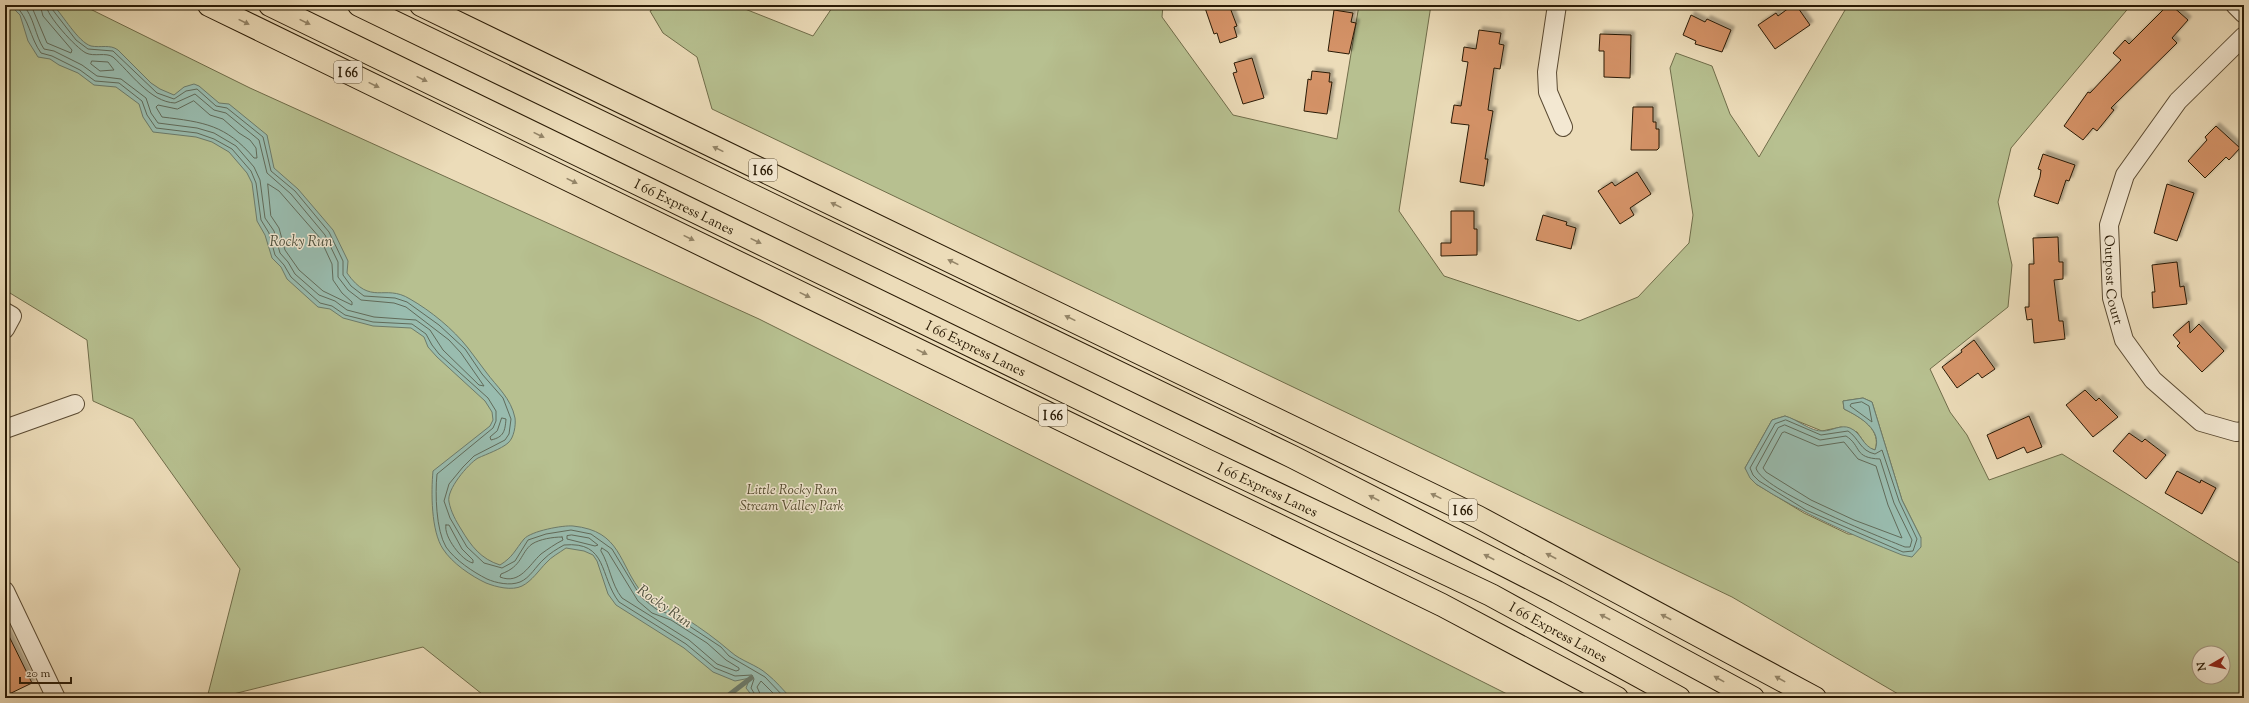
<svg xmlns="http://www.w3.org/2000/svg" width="2249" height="703" font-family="'Sorts Mill Goudy',serif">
<defs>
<filter id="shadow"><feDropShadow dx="3.5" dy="-3.5" stdDeviation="1" flood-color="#0004"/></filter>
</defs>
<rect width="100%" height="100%" fill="#ecdcb9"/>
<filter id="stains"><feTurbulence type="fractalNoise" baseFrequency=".005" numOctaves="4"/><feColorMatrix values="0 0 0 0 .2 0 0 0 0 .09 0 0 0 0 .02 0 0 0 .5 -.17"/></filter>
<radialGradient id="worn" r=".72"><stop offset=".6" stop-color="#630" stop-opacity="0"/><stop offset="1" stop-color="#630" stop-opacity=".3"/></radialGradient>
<path fill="#b7c090" stroke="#706d4a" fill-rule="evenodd" d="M 5,5 L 82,5 L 250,88 L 759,319 L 1515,698 L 487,698 L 423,647 L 217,698 L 207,698 L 240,569 L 133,419 L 93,401 L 87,340 L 5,290 Z
M 660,5 L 735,5 L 813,36 L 834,5 L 1163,5 L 1162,17 L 1233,115 L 1337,139 L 1359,5 L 1431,5 L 1399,211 L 1444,276 L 1579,321 L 1638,297 L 1689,243 L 1693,215 L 1670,68 L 1676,53 L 1712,66 L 1730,114 L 1759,157 L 1848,5 L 2131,5 L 2011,148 L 1998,202 L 2012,265 L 2008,307 L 1930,369 L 1950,412 L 1967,435 L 1989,480 L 2062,454 L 2244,566 L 2244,698 L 1905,698 L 1732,597 L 712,109 L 697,57 L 663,33 L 650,11 ZM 1863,398 L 1872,402 L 1902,500 L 1921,538 L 1848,534 L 1804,513 L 1756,484 L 1745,468 L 1772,420 L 1785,416 L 1822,431 L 1841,427 L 1857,432 L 1868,448 L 1875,450 C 1882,430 1861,417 1844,409 L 1843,401 ZM 2199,653 L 2223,653 L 2223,677 L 2199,677 Z"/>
<path fill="#99bcaf" stroke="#6c7b6b" d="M 5,5 L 53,5 C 63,15 78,42 91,46 C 101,48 110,44 118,50 L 151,83 L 160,89 L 174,95 L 184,87 L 194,84 L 199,86 L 219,103 L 229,104 L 267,135 L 274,168 L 298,189 L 333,230 L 348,261 L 347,273 C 371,307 384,283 410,299 C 431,311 453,329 468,348 C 474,356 480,364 486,372 C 497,387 511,398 515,418 C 516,425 514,438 508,443 C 501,449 487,454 478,458 C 468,464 446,490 449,502 C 451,512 456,521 461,529 C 471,546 481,559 500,565 C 513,557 515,550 524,539 C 531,531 563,525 573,526 C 622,531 618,564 643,594 C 654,606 672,610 685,618 C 702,629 716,639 731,652 C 741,661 757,665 767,674 C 776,681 783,690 791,698 L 754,698 L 746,688 L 750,678 L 735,681 L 713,672 L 684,648 L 616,605 L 608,594 L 597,561 L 593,555 L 584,551 L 566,548 C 559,553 551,557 546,563 C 539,570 532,581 522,586 C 512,591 496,587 486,583 C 471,576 452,563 443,549 C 431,531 431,492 433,471 L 490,426 L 493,420 L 492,412 L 485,401 L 437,357 L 428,347 L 424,337 L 411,328 L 373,326 L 343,318 L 330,309 L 318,307 L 287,279 L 281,267 L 272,258 L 265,235 L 257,221 L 252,183 L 247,173 L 229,152 L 212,142 L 196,137 L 153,132 L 143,117 L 139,104 L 116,87 L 94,85 L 78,73 L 59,65 L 50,59 L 38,57 L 28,41 L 20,15 L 13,8 L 5,9 Z
M 1863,398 L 1872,402 L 1902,500 L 1921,538 L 1921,547 L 1912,557 L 1902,555 C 1852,535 1803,514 1756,484 L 1750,478 L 1745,468 L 1772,420 L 1785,416 C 1797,419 1811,432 1823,431 C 1832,431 1841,424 1850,428 C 1862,433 1862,446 1875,450 C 1883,430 1860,417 1844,409 L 1843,401 Z"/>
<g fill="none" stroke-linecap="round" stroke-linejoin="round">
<path stroke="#616b5a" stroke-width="1" d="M 15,5 C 29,18 30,38 41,53 L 52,56 L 80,70 L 95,81 L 119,83 L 142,101 L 147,115 L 156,128 L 197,133 L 214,139 L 232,149 L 251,171 L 256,183 L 261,220 L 269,233 L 275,255 L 284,265 L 291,277 L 320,303 L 332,306 L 345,315 L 373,322 L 412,324 L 426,334 L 432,345 L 439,354 L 488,398 L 496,411 L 496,421 L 493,428 L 437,474 C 435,494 436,530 446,547 C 455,560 473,572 487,579 C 496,583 510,586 520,582 C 530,578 536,566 544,559 C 550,553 557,549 564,545 C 608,541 599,576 619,602 L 686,644 L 715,668 L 735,676 L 752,675 L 754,679 L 751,688 L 757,698
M 23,5 C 34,16 35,36 44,49 L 54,51 L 82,65 L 97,76 L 121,79 L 146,98 L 151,113 L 158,123 L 197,128 L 214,133 L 236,146 L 254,167 L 260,180 L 265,218 L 274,231 L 280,253 L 288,262 L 295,274 L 319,295 L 335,301 L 347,310 L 374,317 L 416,320 L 430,330 L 443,350 L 479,385 L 484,386 L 461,353 L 449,340 L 406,307 L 394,303 L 361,300 L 348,290 L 338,277 L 338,262 L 325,235 L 291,194 L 267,173 L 259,140 L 226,113 L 214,110 L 195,94 L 175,103 C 150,102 130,72 113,57 C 106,52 94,57 86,53 C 76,48 46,15 46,5
M 31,5 L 47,43 L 71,53 L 72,50 L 43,16 L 40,5
M 51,5 L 52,9 L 76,40 L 88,49 L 113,51 L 157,93 L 174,99 L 186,91 L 197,89 L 216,106 L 227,108 L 263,137 L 271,171 L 295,191 L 329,232 L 343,261 L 343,275 L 351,286 L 364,296 L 395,298 L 407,302 L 439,325 L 465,349 L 482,374 L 503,398 L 511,419 L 509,434 L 505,440 L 474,456 L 463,467 L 449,484 L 444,501 L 450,518 L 467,547 L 484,563 L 502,568 L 515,561 L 528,540 L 546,534 L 571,530 L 591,534 L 612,549 L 641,597 L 656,609 L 674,616 L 721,647 L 729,656 L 765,677 L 785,698
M 92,61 L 108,62 L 114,70 L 100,71 L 91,64 Z
M 194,101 L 210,115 L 223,119 L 239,133 L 250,140 L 256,148 L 257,158 L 254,158 C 226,125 204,122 162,117 L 156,107 L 158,105 L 177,109 Z
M 268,184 L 279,191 L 320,238 L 332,264 L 333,280 L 342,293 L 352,302 L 352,305 L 323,291 L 299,270 L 285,250 L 279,228 L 271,216 Z
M 1862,402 L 1869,406 L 1872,422 L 1850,406 L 1851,404 Z
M 502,418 L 506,419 C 505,431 504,437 491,440 L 490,437 L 497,431 Z
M 1786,420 L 1821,435 L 1848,431 C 1859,438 1860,451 1875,454 L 1882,450 L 1899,501 L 1917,539 L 1913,551 L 1903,552 L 1806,510 L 1759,481 L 1753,475 L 1750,468 L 1775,424 Z
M 1785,425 L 1820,440 L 1846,436 C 1862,446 1853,458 1880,459 L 1894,503 L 1912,540 L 1910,547 L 1905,547 C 1880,537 1761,490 1756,468 L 1778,428 Z
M 1785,432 L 1818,446 L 1844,442 L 1858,459 L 1876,466 L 1888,505 L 1902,538 L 1854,520 L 1811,500 L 1766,472 L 1763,468 L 1782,433 Z
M 446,525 L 449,525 L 462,549 L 473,560 L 473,563 C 462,561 443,536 446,525 Z
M 572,535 L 589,538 L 598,545 L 595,546 L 567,539 L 567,536 Z
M 562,537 L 563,540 C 555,544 548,549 541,554 C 529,565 520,585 500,577 L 501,574 C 523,566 520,553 532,544 C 540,539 553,537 562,537 Z
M 602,548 L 608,552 L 638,601 L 652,613 L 671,620 L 707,643 L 726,660 L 739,668 L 739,670 L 736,671 L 717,664 L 689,640 L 622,598 C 611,584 610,566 601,551 Z
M 762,698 L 757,687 L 761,681 L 778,698"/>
<path stroke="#6c7b6b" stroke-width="5" d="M 725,698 L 751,678"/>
</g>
<path fill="#d59367" stroke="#291a05" filter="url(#shadow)" d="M 1204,5 L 1229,5 L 1237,26 L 1234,27 L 1237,37 L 1220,43 L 1217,33 L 1214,34 Z
M 1793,5 L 1796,5 L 1810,25 L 1775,49 L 1758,25 L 1776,13 L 1778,16 Z
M 2168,5 L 2171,5 L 2188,20 L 2172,38 L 2177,43 L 2111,108 L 2114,110 L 2097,131 L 2093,128 L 2083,140 L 2064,126 L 2088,92 L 2090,93 L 2121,60 L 2113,53 L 2125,40 L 2129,44 Z
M 1334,10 L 1353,13 L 1351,22 L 1356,23 L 1349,54 L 1328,51 Z
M 1691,15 L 1705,22 L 1707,19 L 1731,30 L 1722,52 L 1695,44 L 1696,41 L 1683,35 Z
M 1479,30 L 1501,33 L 1499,44 L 1504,45 L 1500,69 L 1494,68 L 1488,110 L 1493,111 L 1485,159 L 1488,159 L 1484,186 L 1460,182 L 1469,125 L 1451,123 L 1454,105 L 1461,106 L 1468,62 L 1462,61 L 1464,47 L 1476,49 Z
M 1600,34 L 1631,35 L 1630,78 L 1604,77 L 1604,51 L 1599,51 Z
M 1252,58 L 1264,98 L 1243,104 L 1233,73 L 1237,72 L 1234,63 Z
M 1312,71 L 1330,73 L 1329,82 L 1332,82 L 1327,114 L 1304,111 L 1308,79 L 1311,80 Z
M 1633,107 L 1653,107 L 1653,122 L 1656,122 L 1656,129 L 1659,129 L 1659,148 L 1657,150 L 1631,150 Z
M 2216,126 L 2240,148 L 2229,160 L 2226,157 L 2205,178 L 2188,161 L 2207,140 L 2205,137 Z
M 2043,154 L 2075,165 L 2069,181 L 2066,180 L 2058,204 L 2034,196 L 2040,177 L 2041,170 L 2038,169 Z
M 1637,172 L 1651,194 L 1630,208 L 1634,215 L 1620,224 L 1598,191 L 1612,182 L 1615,186 Z
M 2167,184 L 2194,193 L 2177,241 L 2154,233 Z
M 1451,211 L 1474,211 L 1474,229 L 1477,229 L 1477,255 L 1441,256 L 1441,243 L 1451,243 Z
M 1543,215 L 1567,222 L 1566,225 L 1576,228 L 1571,249 L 1536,240 Z
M 2058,237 L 2059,262 L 2063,262 L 2063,279 L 2054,280 L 2059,321 L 2063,321 L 2065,339 L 2034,343 L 2032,319 L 2027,320 L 2025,307 L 2029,307 L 2029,264 L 2034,264 L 2033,238 Z
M 2177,262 L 2180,287 L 2184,286 L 2187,304 L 2153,308 L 2152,292 L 2155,292 L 2152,265 Z
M 2189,321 L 2190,333 L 2199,324 L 2224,351 L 2202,372 L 2177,346 L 2180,343 L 2173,335 Z
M 1974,340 L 1995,369 L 1982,378 L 1978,373 L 1957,388 L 1942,367 L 1962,352 L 1961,350 Z
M 2085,390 L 2096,401 L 2099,398 L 2118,417 L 2093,437 L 2066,405 Z
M 2029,416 L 2042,447 L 2027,453 L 2024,447 L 1997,459 L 1987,435 Z
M 2129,433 L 2142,442 L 2145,439 L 2166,455 L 2146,479 L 2113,451 Z
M 2177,471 L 2200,483 L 2201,480 L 2216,488 L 2202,514 L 2165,493 Z
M 5,628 L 32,683 L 5,696 Z"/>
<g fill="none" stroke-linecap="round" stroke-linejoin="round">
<defs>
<g id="minor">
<path d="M 1557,5 L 1547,72 L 1548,92 L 1563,127"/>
<path d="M 2235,5 L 2244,14"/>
<path id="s1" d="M 2244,36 L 2178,101 L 2125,175 L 2109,225 L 2112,298 L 2124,340 L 2153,380 L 2201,422 L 2236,432 L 2244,431"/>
<path d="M 5,312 L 12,316 L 5,329"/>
<path d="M 5,429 L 75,404"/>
<path d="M 5,591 L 56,698"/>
</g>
<g id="highway">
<path d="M 209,5 L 1442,605 L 1617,698"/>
<path id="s2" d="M 270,5 L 1208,461 L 1491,595 L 1679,698"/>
<path d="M 359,5 L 1293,457 L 1557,592 L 1753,698"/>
<path d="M 421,5 L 1478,517 L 1815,698"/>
</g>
</defs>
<use href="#minor" stroke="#5a4a32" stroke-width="20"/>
<use href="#highway" stroke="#291a05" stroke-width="24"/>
<use href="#minor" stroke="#f3e8d2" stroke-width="18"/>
<use href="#highway" stroke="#ecdcb9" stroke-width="22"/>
</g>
<defs><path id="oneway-solid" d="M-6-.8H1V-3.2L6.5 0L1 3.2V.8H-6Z"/></defs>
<g fill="#948568">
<use href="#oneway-solid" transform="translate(244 22) rotate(26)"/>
<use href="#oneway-solid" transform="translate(305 22) rotate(26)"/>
<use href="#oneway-solid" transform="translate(422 79) rotate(26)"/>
<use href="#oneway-solid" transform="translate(374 85) rotate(26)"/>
<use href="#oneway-solid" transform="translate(539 135) rotate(26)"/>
<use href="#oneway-solid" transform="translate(718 149) rotate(-154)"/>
<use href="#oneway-solid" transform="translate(572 181) rotate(26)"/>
<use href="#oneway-solid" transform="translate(836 205) rotate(-154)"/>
<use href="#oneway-solid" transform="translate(689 238) rotate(26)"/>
<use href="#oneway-solid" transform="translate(756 241) rotate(26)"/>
<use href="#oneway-solid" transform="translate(953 262) rotate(-154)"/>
<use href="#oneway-solid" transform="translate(805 295) rotate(26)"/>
<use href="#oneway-solid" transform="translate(1070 318) rotate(-154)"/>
<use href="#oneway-solid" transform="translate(922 352) rotate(26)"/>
<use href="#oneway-solid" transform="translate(1436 496) rotate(-154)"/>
<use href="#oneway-solid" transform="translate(1374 498) rotate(-153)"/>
<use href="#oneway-solid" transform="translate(1551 556) rotate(-152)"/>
<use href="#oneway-solid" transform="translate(1489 557) rotate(-153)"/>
<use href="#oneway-solid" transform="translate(1605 617) rotate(-152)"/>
<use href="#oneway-solid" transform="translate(1666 617) rotate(-152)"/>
<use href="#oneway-solid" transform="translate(1719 679) rotate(-151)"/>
<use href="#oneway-solid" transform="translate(1780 679) rotate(-151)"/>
</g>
<g text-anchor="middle" stroke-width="3" stroke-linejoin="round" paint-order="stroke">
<g fill="#f3e8d2" stroke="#665842" stroke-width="1">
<rect x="334" y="61" width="28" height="22" rx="3"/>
<rect x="749" y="159" width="28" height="22" rx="3"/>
<rect x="1039" y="404" width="28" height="22" rx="3"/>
<rect x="1449" y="499" width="28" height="22" rx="3"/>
</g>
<g font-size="13" font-weight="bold" fill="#291a05">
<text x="348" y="77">I 66</text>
<text x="763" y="175">I 66</text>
<text x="1053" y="420">I 66</text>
<text x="1463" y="515">I 66</text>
</g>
<g font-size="14" fill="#291a05" stroke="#f3e8d2">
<text dy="5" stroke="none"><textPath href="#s2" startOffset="461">I 66 Express Lanes</textPath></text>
<text dy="5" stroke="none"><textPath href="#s1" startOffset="291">Outpost Court</textPath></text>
<text dy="5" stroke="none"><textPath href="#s2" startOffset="785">I 66 Express Lanes</textPath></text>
<text dy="5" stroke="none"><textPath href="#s2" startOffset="1109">I 66 Express Lanes</textPath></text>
<text dy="5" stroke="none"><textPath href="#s2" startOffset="1433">I 66 Express Lanes</textPath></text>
</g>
<g font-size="14" font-style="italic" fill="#544c2f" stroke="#f3e8d2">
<text x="792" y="494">Little Rocky Run<tspan x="792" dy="16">Stream Valley Park</tspan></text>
</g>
<g font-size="15" font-style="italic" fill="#505340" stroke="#f3e8d2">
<text x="301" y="246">Rocky Run</text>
<text transform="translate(665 606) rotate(35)" y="5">Rocky Run</text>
</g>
</g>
<rect width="2249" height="703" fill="none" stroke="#ecdcb9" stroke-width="20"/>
<rect x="6" y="6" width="2237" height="691" fill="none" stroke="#291a05" stroke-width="2"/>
<rect x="10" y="10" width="2229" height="683" fill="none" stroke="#291a05"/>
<g transform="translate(2211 665) rotate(261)"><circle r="19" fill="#f3e8d2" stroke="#a29680"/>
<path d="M0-3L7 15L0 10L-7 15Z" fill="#8f2418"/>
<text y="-6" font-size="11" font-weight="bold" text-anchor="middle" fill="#291a05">N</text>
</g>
<path d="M20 677v6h51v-6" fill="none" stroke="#291a05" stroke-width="2"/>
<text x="26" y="677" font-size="12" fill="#291a05" stroke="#f3e8d2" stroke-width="3" paint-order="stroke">20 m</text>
<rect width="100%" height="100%" filter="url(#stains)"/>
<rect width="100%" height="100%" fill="url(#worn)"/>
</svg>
